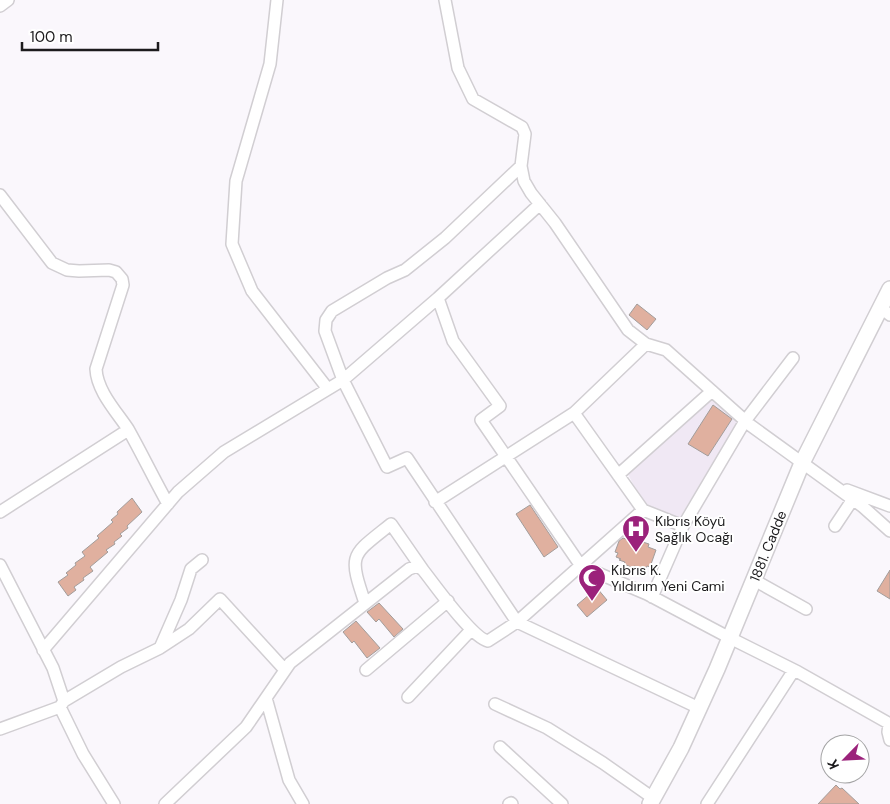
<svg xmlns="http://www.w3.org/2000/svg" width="890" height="804" font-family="'DM Sans',sans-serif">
<rect width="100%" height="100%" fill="#faf7fc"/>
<path fill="#f0e8f4" d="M 712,399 L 739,420 L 679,519 L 642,502 L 628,474 Z"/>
<path fill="#e0b09f" stroke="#a29d9b" d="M 637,304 L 656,319 L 647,330 L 629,315 Z
M 713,405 L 732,419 L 708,456 L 688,444 Z
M 132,498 L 142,512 L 127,526 L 128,528 L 120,534 L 122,536 L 114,542 L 115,544 L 106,550 L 108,552 L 90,567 L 93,571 L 83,578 L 84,580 L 74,587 L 76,590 L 68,596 L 58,582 L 68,575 L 66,573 L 76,565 L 75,563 L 85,556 L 82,552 L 99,538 L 97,536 L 113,522 L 111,520 L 118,514 L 117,512 Z
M 530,505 L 558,547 L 544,557 L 516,514 Z
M 627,537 L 649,544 L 648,547 L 656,550 L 650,567 L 647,566 L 645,569 L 634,566 L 633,568 L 624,564 L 625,562 L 619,560 L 621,559 L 616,557 L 618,553 L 615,552 L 619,541 L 623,538 L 626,539 Z
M 890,570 L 890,599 L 877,591 Z
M 597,588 L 607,600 L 587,617 L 577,605 Z
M 379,603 L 403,629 L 394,637 L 379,619 L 376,622 L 367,612 Z
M 356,621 L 380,648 L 367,658 L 354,641 L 352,643 L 343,632 Z
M 836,785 L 840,789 L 842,788 L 859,804 L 818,804 Z"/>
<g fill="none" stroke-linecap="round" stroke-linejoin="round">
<defs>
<path id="street" d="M 277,0 L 270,64 L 236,181 L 232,244 L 252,291 L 328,389
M 445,0 L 458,68 L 473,99 L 522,127 L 525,134 L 521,166 L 524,181 L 531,193 L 555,223 L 628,330 L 646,344 L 666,350 L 750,425 L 862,506 L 890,531
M 0,6 L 8,0
M 521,166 L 445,238 L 405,270 L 387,278 L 332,311 L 326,320 L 325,331 L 343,380 L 387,467 L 407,458 L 517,622 L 699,708
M 0,195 L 52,263 L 67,270 L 79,271 L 109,270 L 116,272 L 122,279 L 123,285 L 96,369 C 97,391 116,411 128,429 C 142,454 154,479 168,504
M 438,298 L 453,341 L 500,406 L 481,420 L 581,566 L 647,594 L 730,638 L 798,672 L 890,724
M 880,307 L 890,315
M 574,413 L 643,510 L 683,526
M 618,475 L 712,391
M 847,490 L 890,506
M 435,502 L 574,413 L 646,344
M 0,512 L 128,430
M 835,526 L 853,499
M 0,565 L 53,668 L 64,701 L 60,707 L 83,754 L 114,804
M 754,580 L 806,609
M 652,597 L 683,526 L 745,421 L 793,358
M 365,603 C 348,553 351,556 391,524 L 423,570
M 160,648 L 181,600 L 191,569 L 202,560
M 43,650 L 178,492 L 224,452 L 343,380 L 438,298 L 540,204
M 366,670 L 448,601
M 408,697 L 471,630
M 266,698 L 289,780 L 303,804
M 64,701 L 121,667 L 160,648 L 189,629 L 220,599 L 285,670
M 495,704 L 547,728 L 603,763 L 653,798
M 889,724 L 888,732 L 890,740
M 0,729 L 60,707
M 500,747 L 562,804
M 165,804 L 246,727 L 290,663 L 409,569 L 417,566 L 423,570 C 435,585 472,638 488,641 L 517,622 L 643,510
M 509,804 L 511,803 L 512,804
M 707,804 L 794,670"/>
<path id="secondary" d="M 650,804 L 681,748 L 717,669 L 802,463 L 890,289"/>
</defs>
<use href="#street" stroke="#d1ced2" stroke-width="14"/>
<use href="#secondary" stroke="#d1ced2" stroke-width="18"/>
<use href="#street" stroke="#fff" stroke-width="11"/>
<use href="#secondary" stroke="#fff" stroke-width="15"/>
</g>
<defs>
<symbol id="hospital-pin" viewBox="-11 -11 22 30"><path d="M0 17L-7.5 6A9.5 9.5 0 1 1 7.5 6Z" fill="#9b227b" stroke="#fff"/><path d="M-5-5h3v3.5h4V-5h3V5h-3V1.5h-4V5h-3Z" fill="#fff"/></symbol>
<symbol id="mosque-pin" viewBox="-11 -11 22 30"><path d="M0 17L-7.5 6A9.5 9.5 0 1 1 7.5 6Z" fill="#9b227b" stroke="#fff"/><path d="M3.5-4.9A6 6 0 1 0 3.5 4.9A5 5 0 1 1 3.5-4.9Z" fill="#fff"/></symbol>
</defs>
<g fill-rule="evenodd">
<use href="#hospital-pin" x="620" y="513" width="32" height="43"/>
<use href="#mosque-pin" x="576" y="562" width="32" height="43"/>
</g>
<g text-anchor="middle" stroke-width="4" stroke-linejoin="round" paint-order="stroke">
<g font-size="14" fill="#1c1b1d" stroke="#fff" text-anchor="start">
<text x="655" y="526">Kıbrıs Köyü<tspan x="655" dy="16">Sağlık Ocağı</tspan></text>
<text x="611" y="575">Kıbrıs K.<tspan x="611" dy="16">Yıldırım Yeni Cami</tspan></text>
</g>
<g font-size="14" fill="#1c1b1d" stroke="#fff">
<text transform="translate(768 546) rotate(-68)" y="5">1881. Cadde</text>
</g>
</g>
<g transform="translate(845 759) rotate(246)"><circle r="24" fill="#ffffff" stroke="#a4a4a5"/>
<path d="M0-4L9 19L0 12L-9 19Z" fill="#9b227b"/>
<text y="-8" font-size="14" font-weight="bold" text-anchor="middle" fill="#1c1b1d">K</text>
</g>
<path d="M22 42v8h136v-8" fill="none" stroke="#1c1b1d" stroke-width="2.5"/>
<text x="30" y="42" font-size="15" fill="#1c1b1d" stroke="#ffffff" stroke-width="4" paint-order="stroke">100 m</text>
</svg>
